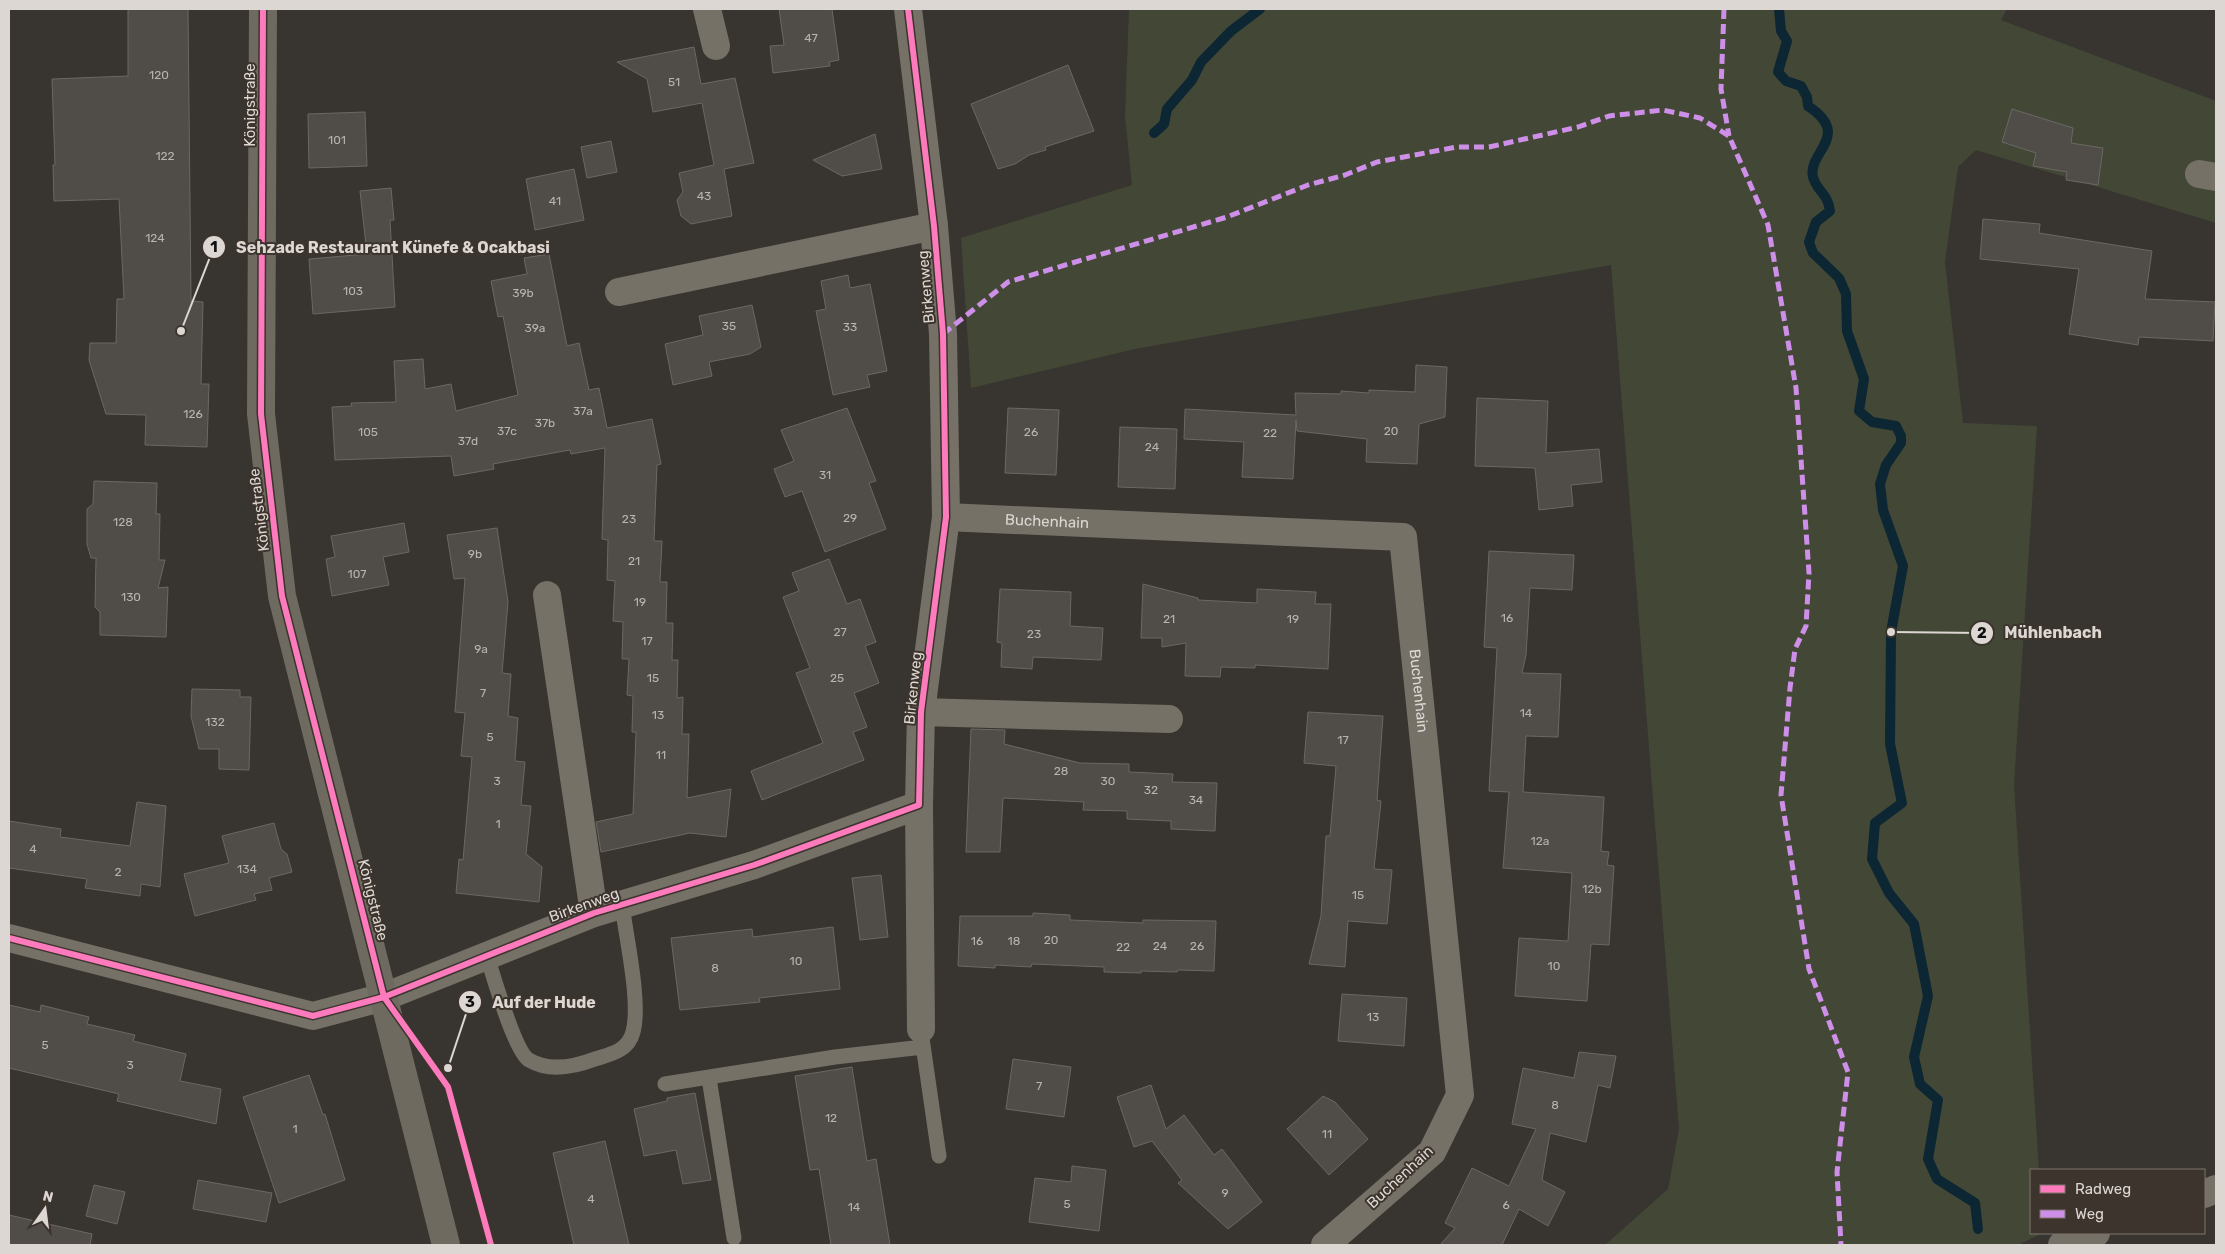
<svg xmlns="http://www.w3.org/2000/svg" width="2225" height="1254" font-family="Rubik,sans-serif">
<rect width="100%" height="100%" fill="#383430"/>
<path fill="#424835" d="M 1129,9 L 2007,9 L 2001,20 L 2216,101 L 2216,223 L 1976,150 L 1958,167 L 1945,262 L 1963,423 L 2037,426 L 2014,785 L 2039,1170 L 2031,1170 L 2031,1233 L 2043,1233 L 2018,1245 L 1605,1245 L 1668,1189 L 1679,1129 L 1611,265 L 1135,349 L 971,388 L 961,238 L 1132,185 L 1125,116 Z"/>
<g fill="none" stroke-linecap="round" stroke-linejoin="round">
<path stroke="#0d2633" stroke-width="10" d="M 1779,9 L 1781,31 L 1787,41 L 1778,72 L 1786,81 L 1801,86 L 1807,97 L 1808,106 C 1853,136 1807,152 1813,177 C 1817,192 1828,193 1830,211 L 1816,222 L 1809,242 L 1813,253 L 1839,278 L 1846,294 L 1847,331 L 1864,379 L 1859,411 L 1872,422 L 1896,426 L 1901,436 L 1901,443 L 1886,465 L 1880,484 L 1883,510 L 1903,566 L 1891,632 L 1890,744 L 1902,803 L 1875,823 L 1872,859 L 1889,893 L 1914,924 L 1928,996 L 1914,1057 L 1920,1084 L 1938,1100 L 1928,1159 L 1937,1179 L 1975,1203 L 1978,1229
M 1154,133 L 1164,124 L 1167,109 L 1192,80 L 1201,62 L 1231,31 L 1260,9"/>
</g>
<path fill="#504d49" stroke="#6b6864" d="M 128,9 L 188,9 L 191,301 L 203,302 L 201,384 L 209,384 L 207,447 L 145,445 L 146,415 L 106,414 L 89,360 L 90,343 L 116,343 L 117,299 L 124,299 L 119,199 L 54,201 L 53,165 L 55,165 L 52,79 L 128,76 Z
M 779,9 L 832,9 L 839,60 L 829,62 L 830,66 L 773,73 L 770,46 L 784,45 Z
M 694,47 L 701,84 L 735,78 L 754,163 L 724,169 L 732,216 L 691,224 L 681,216 L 677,200 L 683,192 L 679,173 L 714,165 L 702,103 L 653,112 L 647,79 L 617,62 Z
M 1068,65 L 1094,131 L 1045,147 L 1046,150 L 1029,155 L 1015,164 L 998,169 L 971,104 Z
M 2012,109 L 2073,128 L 2071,143 L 2103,148 L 2098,185 L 2066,180 L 2067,172 L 2033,166 L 2036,153 L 2002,142 Z
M 365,112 L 367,166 L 309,168 L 308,114 Z
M 875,134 L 882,169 L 842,176 L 813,160 Z
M 611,141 L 617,172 L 587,178 L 581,147 Z
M 574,169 L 584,220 L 535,230 L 526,179 Z
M 391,188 L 394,220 L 390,220 L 395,307 L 313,314 L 309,259 L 367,254 L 360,191 Z
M 1983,219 L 2040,224 L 2039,233 L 2152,251 L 2145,299 L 2215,302 L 2213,341 L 2139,337 L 2138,345 L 2069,334 L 2079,269 L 1980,259 Z
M 549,254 L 567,346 L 579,343 L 589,390 L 599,388 L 607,428 L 652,419 L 661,464 L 657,465 L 654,541 L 662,541 L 660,582 L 667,582 L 666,623 L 673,623 L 672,660 L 678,660 L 677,698 L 683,697 L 682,734 L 689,734 L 687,798 L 731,789 L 726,837 L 690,833 L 601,852 L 596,822 L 633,814 L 636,732 L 632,732 L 633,696 L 627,695 L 629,659 L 622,659 L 623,622 L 613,621 L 615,581 L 607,580 L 608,540 L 602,539 L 605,448 L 571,454 L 570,450 L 531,457 L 493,464 L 494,469 L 454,476 L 451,456 L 335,460 L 332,407 L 352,406 L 351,403 L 396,402 L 394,361 L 423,359 L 425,389 L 451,384 L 456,411 L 518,395 L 503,316 L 498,317 L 491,281 L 527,274 L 524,258 Z
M 848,275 L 850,288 L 870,284 L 887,371 L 867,375 L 870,387 L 833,395 L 816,311 L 826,309 L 821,281 Z
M 752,305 L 761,347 L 750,354 L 709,362 L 712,376 L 673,385 L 665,344 L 703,335 L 699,316 Z
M 1416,365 L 1447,367 L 1445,417 L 1419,424 L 1417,464 L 1366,462 L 1367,439 L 1297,431 L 1296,420 L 1293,479 L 1242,477 L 1244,442 L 1184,439 L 1185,409 L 1296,415 L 1295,393 L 1341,394 L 1341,391 L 1369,393 L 1369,390 L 1415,392 Z
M 1477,398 L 1548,401 L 1546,453 L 1599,449 L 1602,482 L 1571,485 L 1573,506 L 1539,510 L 1535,468 L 1475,466 Z
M 847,408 L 876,481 L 869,483 L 886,529 L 825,552 L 802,491 L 785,497 L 774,469 L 794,461 L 781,430 Z
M 1008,408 L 1059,410 L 1056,475 L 1005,473 Z
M 1120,427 L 1177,429 L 1175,489 L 1118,487 Z
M 94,481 L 157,483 L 156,514 L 160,514 L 159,560 L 165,560 L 158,588 L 168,587 L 166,637 L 100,635 L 100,612 L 95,607 L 96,558 L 91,558 L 87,544 L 87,509 L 93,504 Z
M 404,523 L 409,552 L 383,557 L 389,585 L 332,596 L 326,559 L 335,557 L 331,536 Z
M 497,528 L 508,602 L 502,673 L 511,674 L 508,716 L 518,718 L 515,761 L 525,762 L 521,805 L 531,806 L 526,854 L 542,867 L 539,902 L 456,893 L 459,859 L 463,860 L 472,757 L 461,756 L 465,713 L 455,712 L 465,578 L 454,579 L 447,535 Z
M 1489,551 L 1574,555 L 1572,590 L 1530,588 L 1526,655 L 1522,673 L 1561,674 L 1558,737 L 1526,736 L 1523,792 L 1604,797 L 1601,851 L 1609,852 L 1607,865 L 1614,866 L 1609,945 L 1591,944 L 1587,1001 L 1515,996 L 1519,938 L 1568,941 L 1572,873 L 1503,868 L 1509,792 L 1489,791 L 1497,648 L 1484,647 Z
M 829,559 L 847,604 L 860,599 L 876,642 L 865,646 L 879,683 L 854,693 L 867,727 L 853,732 L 864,760 L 762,800 L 751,771 L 823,743 L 796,673 L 810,668 L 783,597 L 799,591 L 792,573 Z
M 1143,584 L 1198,598 L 1198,600 L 1257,603 L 1257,589 L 1316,592 L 1315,604 L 1331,604 L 1328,669 L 1255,665 L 1255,668 L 1221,667 L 1220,677 L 1185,676 L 1186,643 L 1162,647 L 1162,638 L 1141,638 Z
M 1000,589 L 1071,592 L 1070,626 L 1103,628 L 1101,660 L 1033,657 L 1032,669 L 1001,667 L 1002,643 L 997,642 Z
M 192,689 L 240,690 L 240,697 L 251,697 L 249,770 L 219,769 L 219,749 L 199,749 L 191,716 Z
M 1308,712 L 1383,716 L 1377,800 L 1381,801 L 1374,869 L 1392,870 L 1387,924 L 1348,921 L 1345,967 L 1309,964 L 1321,916 L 1326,836 L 1330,836 L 1336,766 L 1304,763 Z
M 971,729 L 1005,730 L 1004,744 L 1080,763 L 1129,764 L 1129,772 L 1173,774 L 1172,782 L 1217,783 L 1215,831 L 1171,829 L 1171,821 L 1127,819 L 1127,811 L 1083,810 L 1084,802 L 1003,798 L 1000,852 L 966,852 Z
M 137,802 L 166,806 L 160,887 L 141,884 L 140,896 L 85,888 L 87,879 L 9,868 L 9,821 L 61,829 L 60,837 L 130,846 Z
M 274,823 L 281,849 L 287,854 L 292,872 L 269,878 L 272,890 L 254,894 L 256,900 L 195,916 L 184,874 L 229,863 L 222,836 Z
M 881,875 L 888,937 L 860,940 L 852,878 Z
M 1033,913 L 1070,915 L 1070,920 L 1143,923 L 1143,920 L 1216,921 L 1214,971 L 1178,970 L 1177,972 L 1141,971 L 1141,973 L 1104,972 L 1104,967 L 1032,964 L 1031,967 L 995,965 L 995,968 L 958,966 L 960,916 L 1033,916 Z
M 833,927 L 840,989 L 759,998 L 760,1002 L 680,1010 L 671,938 L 752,929 L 753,937 Z
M 1342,994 L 1407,998 L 1404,1046 L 1338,1041 Z
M 9,1005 L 40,1012 L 41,1005 L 89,1017 L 87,1024 L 135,1035 L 133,1041 L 186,1054 L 180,1081 L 221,1089 L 216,1124 L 117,1101 L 119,1094 L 9,1068 Z
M 1579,1052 L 1616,1056 L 1610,1088 L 1598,1085 L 1586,1142 L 1550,1133 L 1542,1180 L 1565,1192 L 1548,1226 L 1519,1209 L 1502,1245 L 1440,1245 L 1455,1228 L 1445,1223 L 1472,1168 L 1509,1186 L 1536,1129 L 1512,1124 L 1523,1068 L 1574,1078 Z
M 1013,1059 L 1071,1067 L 1064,1117 L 1006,1109 Z
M 852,1067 L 867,1161 L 876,1159 L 890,1245 L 831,1245 L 819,1169 L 810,1170 L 795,1076 Z
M 309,1075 L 323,1115 L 325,1114 L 345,1180 L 279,1203 L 243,1097 Z
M 1151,1085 L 1166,1129 L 1184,1115 L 1214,1155 L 1222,1149 L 1262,1202 L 1228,1229 L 1178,1183 L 1182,1180 L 1152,1141 L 1134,1147 L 1117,1097 Z
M 695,1093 L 711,1180 L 683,1184 L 676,1150 L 644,1156 L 634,1109 L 667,1101 L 667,1098 Z
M 1323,1096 L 1335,1102 L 1368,1139 L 1329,1175 L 1287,1129 Z
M 605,1141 L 629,1245 L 574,1245 L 553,1153 Z
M 1072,1166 L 1106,1170 L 1099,1231 L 1029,1222 L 1035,1178 L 1071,1182 Z
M 198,1180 L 272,1193 L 266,1222 L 193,1209 Z
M 94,1185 L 125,1192 L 117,1224 L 86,1216 Z
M 9,1215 L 92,1234 L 90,1245 L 9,1245 Z"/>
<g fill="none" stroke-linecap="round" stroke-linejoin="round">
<path stroke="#767167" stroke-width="15" d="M 487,956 C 493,975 515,1052 529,1060 C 549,1072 574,1067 595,1059 C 611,1054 628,1051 633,1032 C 641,1002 626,938 622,904
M 922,1038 L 939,1156
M 709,1078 L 734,1238
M 665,1084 L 835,1057 L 923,1047"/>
<g stroke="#767167" stroke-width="28">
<path d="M 707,9 L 716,46"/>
<path d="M 2199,174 L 2216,177"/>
<path d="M 619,292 L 934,226"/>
<path id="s1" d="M 946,517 L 1403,537 L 1460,1095 L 1432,1152 L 1325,1245"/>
<path d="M 547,595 L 594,913"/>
<path d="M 921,712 L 1169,719"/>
<path d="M 919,805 L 921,1029"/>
<path d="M 9,938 L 313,1016 L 384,997 L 594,913 L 754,865 L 919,805 L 921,712 L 946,517 L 943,334 L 934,226 L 908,9"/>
<path d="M 2204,1194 L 2216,1189"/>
<path d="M 2062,1245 L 2096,1233"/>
</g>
<path stroke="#6f6a60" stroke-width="28" d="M 263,9 L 261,414 L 282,596 L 446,1245"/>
<path stroke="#ce8fe9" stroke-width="5" stroke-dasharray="10 5" stroke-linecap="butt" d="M 1724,9 L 1721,89 L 1729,136
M 943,334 L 1008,282 L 1227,217 L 1308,185 L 1345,175 L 1377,162 L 1457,147 L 1489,147 L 1578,127 L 1609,116 L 1663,110 L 1700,118 L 1729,136 L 1768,225 L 1796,388 L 1809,573 L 1806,626 L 1795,649 L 1790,688 L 1781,795 L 1809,969 L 1848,1072 L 1837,1172 L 1841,1245"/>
<defs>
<path id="cycleway" d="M 263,9 L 261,414 L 282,596 L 384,997 L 448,1087 L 491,1245
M 9,938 L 313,1016 L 384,997 L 594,913 L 754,865 L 919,805 L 921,712 L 946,517 L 943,334 L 934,226 L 908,9"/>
</defs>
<use href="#cycleway" stroke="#3c342d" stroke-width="9"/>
<use href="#cycleway" stroke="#fd7abc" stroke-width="6"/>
</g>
<g text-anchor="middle" stroke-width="4" stroke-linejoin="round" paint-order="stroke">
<g font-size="12" fill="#bab4b0">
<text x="811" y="42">47</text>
<text x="159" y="79">120</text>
<text x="674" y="86">51</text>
<text x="337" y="144">101</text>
<text x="165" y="160">122</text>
<text x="704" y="200">43</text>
<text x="555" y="205">41</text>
<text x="155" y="242">124</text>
<text x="353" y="295">103</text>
<text x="523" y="297">39b</text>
<text x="729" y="330">35</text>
<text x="850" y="331">33</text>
<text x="535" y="332">39a</text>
<text x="583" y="415">37a</text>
<text x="193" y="418">126</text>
<text x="545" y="427">37b</text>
<text x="507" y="435">37c</text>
<text x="1391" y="435">20</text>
<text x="368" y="436">105</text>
<text x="1031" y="436">26</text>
<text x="1270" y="437">22</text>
<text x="468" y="445">37d</text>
<text x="1152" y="451">24</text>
<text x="825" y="479">31</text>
<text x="850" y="522">29</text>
<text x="629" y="523">23</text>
<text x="123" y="526">128</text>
<text x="475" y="558">9b</text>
<text x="634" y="565">21</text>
<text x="357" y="578">107</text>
<text x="131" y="601">130</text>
<text x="640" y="606">19</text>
<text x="1507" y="622">16</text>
<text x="1169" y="623">21</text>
<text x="1293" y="623">19</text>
<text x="840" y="636">27</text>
<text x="1034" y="638">23</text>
<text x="647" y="645">17</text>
<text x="481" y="653">9a</text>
<text x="653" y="682">15</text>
<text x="837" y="682">25</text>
<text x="483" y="697">7</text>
<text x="1526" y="717">14</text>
<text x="658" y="719">13</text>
<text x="215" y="726">132</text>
<text x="490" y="741">5</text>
<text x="1343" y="744">17</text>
<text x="661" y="759">11</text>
<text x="1061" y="775">28</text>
<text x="497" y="785">3</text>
<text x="1108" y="785">30</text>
<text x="1151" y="794">32</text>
<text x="1196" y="804">34</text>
<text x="498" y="828">1</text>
<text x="1540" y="845">12a</text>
<text x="33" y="853">4</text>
<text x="247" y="873">134</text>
<text x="118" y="876">2</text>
<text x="1592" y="893">12b</text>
<text x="1358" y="899">15</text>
<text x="1051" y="944">20</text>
<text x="977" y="945">16</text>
<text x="1014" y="945">18</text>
<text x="1160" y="950">24</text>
<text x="1197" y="950">26</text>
<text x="1123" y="951">22</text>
<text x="796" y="965">10</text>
<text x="1554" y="970">10</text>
<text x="715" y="972">8</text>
<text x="1373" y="1021">13</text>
<text x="45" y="1049">5</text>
<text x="130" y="1069">3</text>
<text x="1039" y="1090">7</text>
<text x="1555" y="1109">8</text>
<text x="831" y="1122">12</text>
<text x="295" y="1133">1</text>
<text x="1327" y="1138">11</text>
<text x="1225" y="1197">9</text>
<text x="591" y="1203">4</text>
<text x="1067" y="1208">5</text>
<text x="1506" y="1209">6</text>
<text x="854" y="1211">14</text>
</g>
<g font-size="15" fill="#ddd7d3" stroke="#3c342d">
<text transform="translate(250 105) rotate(-90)" y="5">Königstraße</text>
<text transform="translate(926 287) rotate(-95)" y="5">Birkenweg</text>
<text transform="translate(259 510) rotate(-97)" y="5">Königstraße</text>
<text dy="5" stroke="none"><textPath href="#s1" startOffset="101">Buchenhain</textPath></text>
<text transform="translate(913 688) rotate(-84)" y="5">Birkenweg</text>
<text dy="5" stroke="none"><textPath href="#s1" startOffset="612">Buchenhain</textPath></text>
<text transform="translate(373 900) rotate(76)" y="5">Königstraße</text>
<text transform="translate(584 905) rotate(-20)" y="5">Birkenweg</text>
<text transform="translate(1400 1177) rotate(-43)" y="5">Buchenhain</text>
</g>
</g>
<path fill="none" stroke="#ddd7d3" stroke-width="2" d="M181 331L214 247M1891 632L1982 633M448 1068L470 1002"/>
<g fill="#ddd7d3" stroke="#3c342d" stroke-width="2">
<circle cx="181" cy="331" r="5"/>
<circle cx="1891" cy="632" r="5"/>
<circle cx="448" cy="1068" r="5"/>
<circle cx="214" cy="247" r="12"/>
<circle cx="1982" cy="633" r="12"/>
<circle cx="470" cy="1002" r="12"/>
</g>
<g font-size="15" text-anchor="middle" font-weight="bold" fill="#111">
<text x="214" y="252">1</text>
<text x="1982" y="638">2</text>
<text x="470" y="1007">3</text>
</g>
<g font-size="16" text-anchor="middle" font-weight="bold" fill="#ddd7d3" stroke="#3c342d" stroke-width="4" stroke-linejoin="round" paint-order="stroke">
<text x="393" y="253">Sehzade Restaurant Künefe &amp; Ocakbasi</text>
<text x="2053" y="638">Mühlenbach</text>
<text x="544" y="1008">Auf der Hude</text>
</g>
<rect width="2225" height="1254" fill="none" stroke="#ddd7d3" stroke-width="20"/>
<rect x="2030" y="1169" width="175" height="65" fill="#3c342d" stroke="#7c756f"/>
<rect x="2040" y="1185" width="25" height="8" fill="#fd7abc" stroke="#7c756f"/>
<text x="2075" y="1194" font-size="15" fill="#ddd7d3">Radweg</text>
<rect x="2040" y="1210" width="25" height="8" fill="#ce8fe9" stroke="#7c756f"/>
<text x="2075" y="1219" font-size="15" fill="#ddd7d3">Weg</text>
<g transform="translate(45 1209) rotate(14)" stroke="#3c342d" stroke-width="4" paint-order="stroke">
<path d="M0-4L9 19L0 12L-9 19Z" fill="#ddd7d3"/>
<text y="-8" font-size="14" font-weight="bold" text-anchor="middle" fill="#ddd7d3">N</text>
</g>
</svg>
